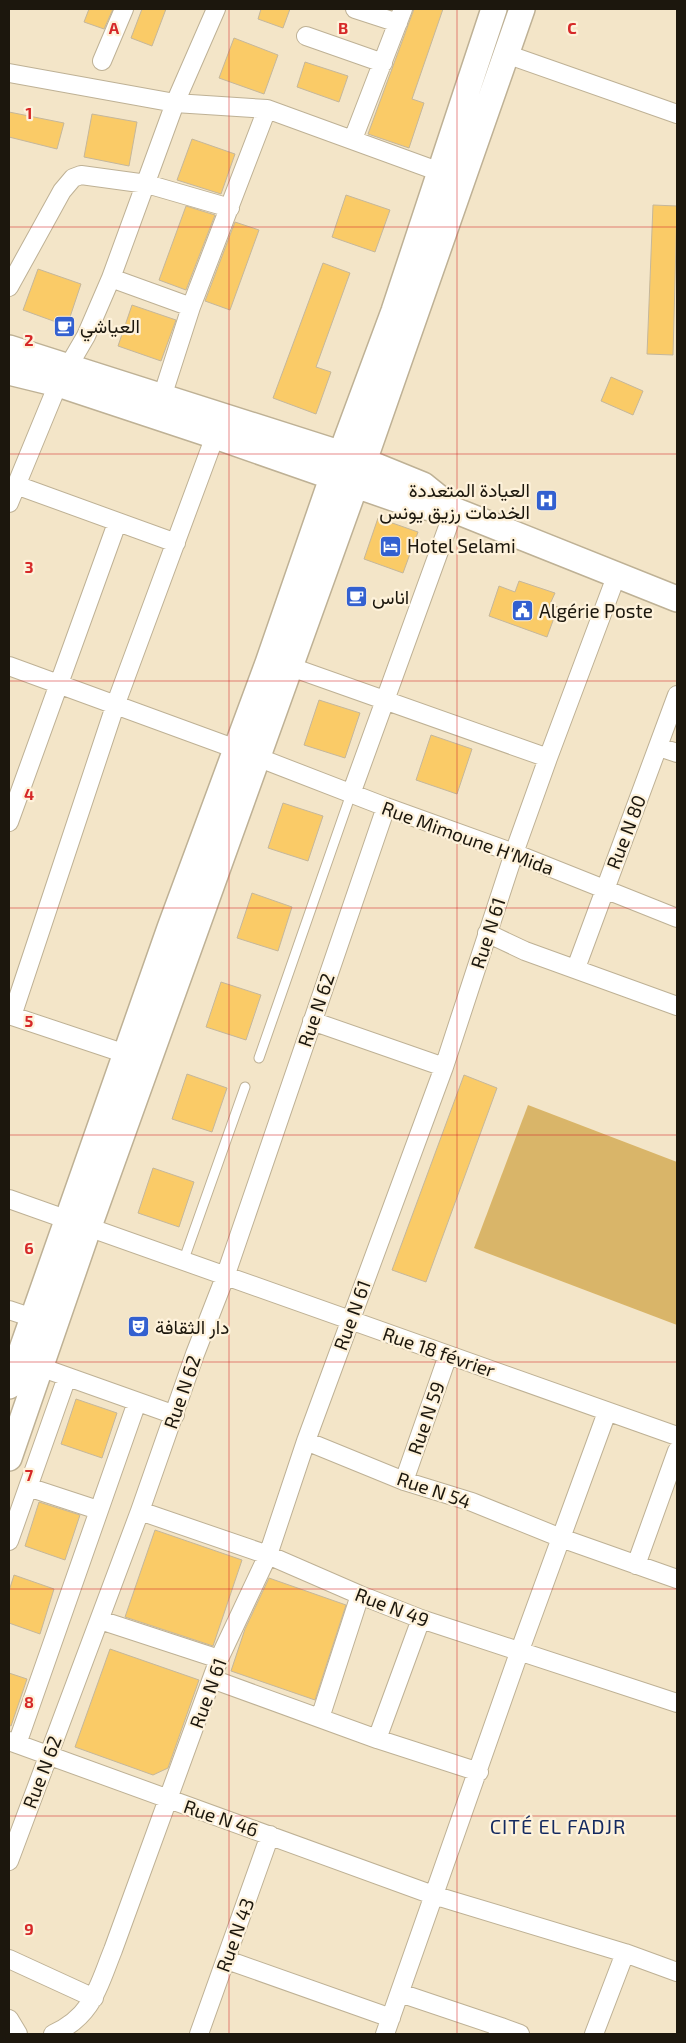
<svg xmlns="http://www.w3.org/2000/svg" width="686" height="2043" font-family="'Exo 2',Vazirmatn,sans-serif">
<rect width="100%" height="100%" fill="#f3e5c8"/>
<path fill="#d9b569" d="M 528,1105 L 677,1162 L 677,1325 L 474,1248 Z"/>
<path fill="#facb67" stroke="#c5b79b" d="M 89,9 L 113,9 L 104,29 L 84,22 Z
M 142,9 L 166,9 L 152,46 L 131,38 Z
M 261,9 L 290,9 L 283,28 L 258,19 Z
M 414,9 L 443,9 L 412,99 L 424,103 L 409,148 L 368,134 Z
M 234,38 L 278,55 L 264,94 L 219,78 Z
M 305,62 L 348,76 L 339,102 L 297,87 Z
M 9,112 L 64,123 L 57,149 L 9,137 Z
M 92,114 L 137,122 L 129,166 L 84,157 Z
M 192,139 L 235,154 L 221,194 L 177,180 Z
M 346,195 L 390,210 L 375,252 L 332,237 Z
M 653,205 L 677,206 L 673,355 L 647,354 Z
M 186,206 L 215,215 L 186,290 L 159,280 Z
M 235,222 L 259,230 L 230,310 L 205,301 Z
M 323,263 L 350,273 L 316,367 L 331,372 L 316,414 L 273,398 Z
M 38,269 L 81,284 L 67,326 L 23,310 Z
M 132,305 L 176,320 L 161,361 L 118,346 Z
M 611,377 L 643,391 L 633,415 L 601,401 Z
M 378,518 L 418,532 L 403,573 L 364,559 Z
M 519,581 L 555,593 L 550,604 L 558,607 L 547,637 L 489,616 L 499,586 L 515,592 Z
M 319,700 L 360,713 L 345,758 L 304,745 Z
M 431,735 L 472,749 L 457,794 L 416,780 Z
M 283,803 L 323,816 L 308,861 L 268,848 Z
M 252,893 L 292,907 L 278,951 L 237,938 Z
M 221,982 L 261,995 L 246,1040 L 206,1027 Z
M 187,1074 L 227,1088 L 212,1132 L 172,1119 Z
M 464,1075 L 497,1088 L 426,1282 L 392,1270 Z
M 153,1168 L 194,1182 L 179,1227 L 138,1213 Z
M 76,1399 L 117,1413 L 102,1458 L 61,1444 Z
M 39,1502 L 80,1515 L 65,1560 L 25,1546 Z
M 155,1530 L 242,1560 L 213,1646 L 125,1617 Z
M 14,1575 L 54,1589 L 40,1634 L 9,1623 L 9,1591 Z
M 269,1578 L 346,1605 L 315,1700 L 231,1671 L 245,1629 Z
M 110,1649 L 199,1680 L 168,1768 L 153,1775 L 75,1747 Z
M 9,1673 L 27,1679 L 11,1726 L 9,1725 Z"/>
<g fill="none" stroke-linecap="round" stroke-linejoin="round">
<defs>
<path id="lane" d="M 259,1058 L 351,794
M 183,1262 L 245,1087"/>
<path id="street" d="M 355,9 L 398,23
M 306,36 L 383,63
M 506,54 L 677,114
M 102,61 L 124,9
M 9,73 L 175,103 L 267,109 L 451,176
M 353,139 L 403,9
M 111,278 L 191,307
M 9,287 L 62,191 L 73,178 L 81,175 L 147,184 L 230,208
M 162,397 L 191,307 L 267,109
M 16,485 L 176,543
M 9,503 L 58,384 L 86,336 L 111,278 L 175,103 L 216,9
M 9,666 L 236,749 L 386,807 L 514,853 L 677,918
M 291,667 L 548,758
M 659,747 L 677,753
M 351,794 L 454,510
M 9,822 L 117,523
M 487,933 L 525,951 L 677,1006
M 576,968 L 677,695
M 9,1015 L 126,1054
M 12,1016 L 115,706 L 215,436
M 312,1021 L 444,1067
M 9,1199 L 677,1436
M 9,1310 L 33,1318
M 40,1367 L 175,1415
M 306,1441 L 404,1481 L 472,1502 L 561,1538 L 677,1579
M 404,1481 L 448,1355
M 28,1487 L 98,1510
M 140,1511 L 268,1555 L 360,1595 L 421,1619 L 677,1703
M 9,1541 L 67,1377
M 636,1565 L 677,1451
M 100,1620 L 219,1659
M 212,1679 L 377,1739 L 479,1772
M 320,1718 L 360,1595
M 377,1739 L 421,1619
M 9,1741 L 433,1895 L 625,1953 L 677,1972
M 17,1744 L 137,1402
M 9,1861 L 140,1511 L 195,1354 L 225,1277 L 386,807
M 9,1959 L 94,1998
M 227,1960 L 391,2018
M 400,1993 L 501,2027
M 9,2019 L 18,2034
M 53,2034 C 93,2016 98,1987 113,1950 L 219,1659 L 268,1555 L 306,1441 L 444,1067 L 514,853 L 548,758 L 617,574
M 199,2034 L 270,1835
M 385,2034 L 520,1650 L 607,1412
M 498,2034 L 501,2027 L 520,2034
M 594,2034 L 625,1953"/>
<path id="secondary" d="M 9,348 L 364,461 L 423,485 L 454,510 L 677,599
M 9,372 L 58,384 L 215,436 L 416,506 L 454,510
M 9,1386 L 170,928 L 268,663 L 332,478 L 394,311 L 494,9
M 9,1458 L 88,1229 L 364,461 L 522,9"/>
</defs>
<use href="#lane" stroke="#beb195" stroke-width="11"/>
<use href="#street" stroke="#beb195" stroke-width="20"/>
<use href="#secondary" stroke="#beb195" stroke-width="28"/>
<use href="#lane" stroke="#fff" stroke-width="9"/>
<use href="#street" stroke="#fff" stroke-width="18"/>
<use href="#secondary" stroke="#fff" stroke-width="25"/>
</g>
<path fill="none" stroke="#d62828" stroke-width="1" stroke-opacity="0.55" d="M 229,9 L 229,2034M 457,9 L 457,2034M 9,227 L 677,227M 9,454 L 677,454M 9,681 L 677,681M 9,908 L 677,908M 9,1135 L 677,1135M 9,1362 L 677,1362M 9,1589 L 677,1589M 9,1816 L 677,1816"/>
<defs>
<symbol id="cafe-square" viewBox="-11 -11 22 22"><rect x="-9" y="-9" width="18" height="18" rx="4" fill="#3360d0" stroke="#fef2db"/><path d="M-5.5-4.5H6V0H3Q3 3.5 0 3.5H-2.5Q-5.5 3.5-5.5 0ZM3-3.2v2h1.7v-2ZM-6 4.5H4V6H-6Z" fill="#fff"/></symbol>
<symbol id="hospital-square" viewBox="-11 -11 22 22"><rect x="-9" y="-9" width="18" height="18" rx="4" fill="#3360d0" stroke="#fef2db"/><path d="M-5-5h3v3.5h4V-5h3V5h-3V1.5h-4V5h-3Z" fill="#fff"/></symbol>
<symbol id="hotel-square" viewBox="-11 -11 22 22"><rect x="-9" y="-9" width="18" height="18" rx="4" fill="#3360d0" stroke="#fef2db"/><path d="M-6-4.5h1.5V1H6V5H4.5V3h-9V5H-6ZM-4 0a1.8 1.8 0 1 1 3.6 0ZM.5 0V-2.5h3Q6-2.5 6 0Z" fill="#fff"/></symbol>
<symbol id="civic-square" viewBox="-11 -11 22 22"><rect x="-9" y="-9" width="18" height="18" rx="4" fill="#3360d0" stroke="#fef2db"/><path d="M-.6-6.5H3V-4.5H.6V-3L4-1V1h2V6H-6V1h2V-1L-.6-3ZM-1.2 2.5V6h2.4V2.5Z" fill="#fff"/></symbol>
<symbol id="theatre-square" viewBox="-11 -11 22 22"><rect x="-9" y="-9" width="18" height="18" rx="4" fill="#3360d0" stroke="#fef2db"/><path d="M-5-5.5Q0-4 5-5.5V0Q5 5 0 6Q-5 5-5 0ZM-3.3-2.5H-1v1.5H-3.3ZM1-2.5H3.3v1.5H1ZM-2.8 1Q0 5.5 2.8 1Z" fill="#fff"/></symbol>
</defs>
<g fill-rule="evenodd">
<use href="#cafe-square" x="52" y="314" width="25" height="25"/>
<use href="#hospital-square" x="534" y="488" width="25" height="25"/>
<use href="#hotel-square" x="378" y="534" width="25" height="25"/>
<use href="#cafe-square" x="344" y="584" width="25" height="25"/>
<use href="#civic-square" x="510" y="598" width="25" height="25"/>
<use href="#theatre-square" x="126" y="1314" width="25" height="25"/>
</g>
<g text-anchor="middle" stroke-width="4.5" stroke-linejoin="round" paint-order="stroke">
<g font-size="19" fill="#1c170d" stroke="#fef2db" text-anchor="start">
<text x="80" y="333">العياشي</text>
<text x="530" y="497" text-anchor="end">العيادة المتعددة<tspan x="530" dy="22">الخدمات رزيق يونس</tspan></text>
<text x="407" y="553">Hotel Selami</text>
<text x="372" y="604">اناس</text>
<text x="539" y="618">Algérie Poste</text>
<text x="155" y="1334">دار الثقافة</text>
</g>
<g font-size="19" fill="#1c170d" stroke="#fef2db">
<text transform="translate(626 832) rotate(-69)" y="7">Rue N 80</text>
<text transform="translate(468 838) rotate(20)" y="7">Rue Mimoune H'Mida</text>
<text transform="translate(488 933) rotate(-72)" y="7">Rue N 61</text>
<text transform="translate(316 1010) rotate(-71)" y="7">Rue N 62</text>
<text transform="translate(352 1315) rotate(-70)" y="7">Rue N 61</text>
<text transform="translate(439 1352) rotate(19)" y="7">Rue 18 février</text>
<text transform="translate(182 1392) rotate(-71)" y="7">Rue N 62</text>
<text transform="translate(426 1418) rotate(-71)" y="7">Rue N 59</text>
<text transform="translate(434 1490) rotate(19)" y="7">Rue N 54</text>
<text transform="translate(392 1607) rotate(21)" y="7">Rue N 49</text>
<text transform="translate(208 1693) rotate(-70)" y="7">Rue N 61</text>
<text transform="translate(42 1772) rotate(-69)" y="7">Rue N 62</text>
<text transform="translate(221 1818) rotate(19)" y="7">Rue N 46</text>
<text transform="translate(235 1935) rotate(-70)" y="7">Rue N 43</text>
</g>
<g font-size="20" letter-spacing="1" fill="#13295f" stroke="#fef2db">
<text x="558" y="1834">CITÉ EL FADJR</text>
</g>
</g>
<g font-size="16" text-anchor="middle" font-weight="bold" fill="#d62828" stroke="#fef2db" stroke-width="4.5" stroke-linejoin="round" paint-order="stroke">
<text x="114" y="34">A</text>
<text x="343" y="34">B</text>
<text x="572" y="34">C</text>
<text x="29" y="119">1</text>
<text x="29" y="346">2</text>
<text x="29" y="573">3</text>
<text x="29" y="800">4</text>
<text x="29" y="1027">5</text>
<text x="29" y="1254">6</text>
<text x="29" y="1481">7</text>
<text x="29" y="1708">8</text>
<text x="29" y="1935">9</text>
</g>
<rect width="686" height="2043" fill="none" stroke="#1c170d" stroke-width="20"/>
</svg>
